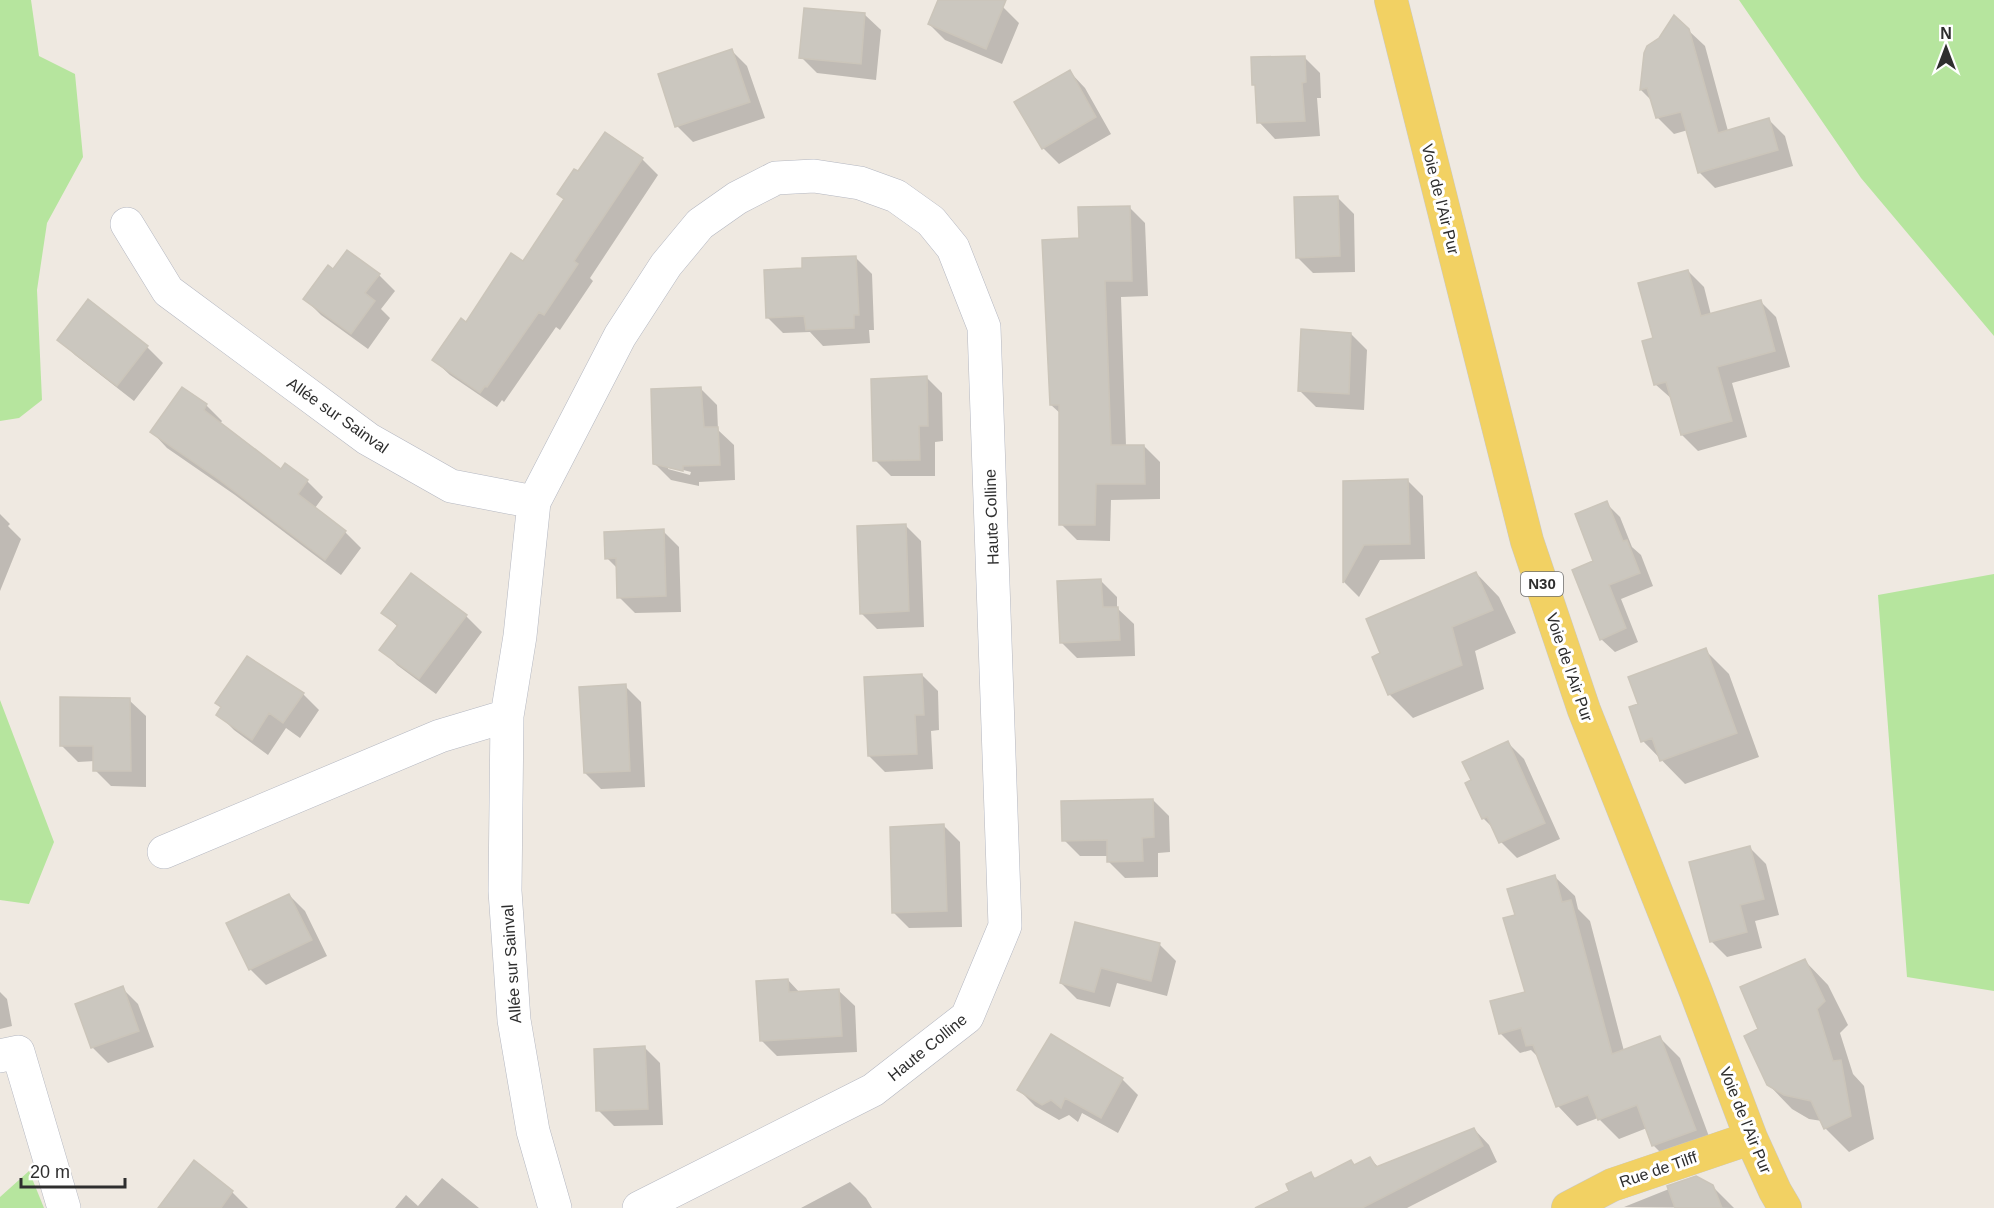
<svg xmlns="http://www.w3.org/2000/svg" width="1994" height="1208" font-family="Arial,sans-serif">
<rect width="100%" height="100%" fill="#efe9e1"/>
<path fill="#b6e59e" d="M 0,0 L 31,0 L 39,56 L 75,74 L 83,157 L 47,223 L 37,290 L 42,400 L 19,418 L 0,421 Z
M 1739,0 L 1994,0 L 1994,336 L 1861,178 Z
M 1994,574 L 1994,991 L 1907,977 L 1878,595 Z
M 0,700 L 54,842 L 29,904 L 0,900 Z
M 29,1171 L 44,1208 L 0,1208 L 0,1197 Z"/>
<path fill="#0003" fill-rule="evenodd" d="M 940,0 L 988,0 L 1003,7 L 1019,23 L 1002,64 L 945,40 L 929,24 Z
M 864,14 L 881,30 L 876,80 L 817,73 L 801,57 Z
M 1688,30 L 1705,46 L 1728,131 L 1769,120 L 1785,136 L 1793,166 L 1715,188 L 1699,172 L 1688,130 L 1674,134 L 1658,118 L 1652,101 L 1641,90 L 1645,53 L 1660,39 Z
M 731,50 L 747,66 L 765,118 L 693,142 L 677,126 Z
M 1304,57 L 1320,73 L 1321,98 L 1317,98 L 1320,136 L 1275,139 L 1259,122 L 1257,87 L 1254,84 Z
M 1070,72 L 1085,88 L 1111,134 L 1059,164 L 1043,148 Z
M 642,159 L 658,175 L 590,278 L 593,281 L 560,330 L 556,327 L 504,402 L 502,400 L 497,407 L 450,375 L 434,360 L 523,263 L 565,200 L 579,173 Z
M 1338,198 L 1354,214 L 1355,272 L 1313,273 L 1297,257 Z
M 1129,207 L 1145,223 L 1148,296 L 1121,297 L 1126,446 L 1144,446 L 1160,462 L 1160,499 L 1111,500 L 1110,541 L 1077,540 L 1061,524 L 1061,414 L 1051,405 Z
M 856,258 L 872,274 L 874,330 L 869,330 L 870,343 L 823,346 L 810,332 L 783,333 L 767,317 L 803,269 Z
M 333,271 L 379,275 L 395,291 L 381,309 L 390,318 L 368,349 L 321,315 L 305,299 Z
M 1688,271 L 1704,287 L 1711,315 L 1760,301 L 1776,317 L 1790,367 L 1732,383 L 1747,437 L 1698,451 L 1682,435 L 1673,400 L 1655,384 L 1655,339 Z
M 88,301 L 147,347 L 163,363 L 134,401 L 75,355 L 59,339 Z
M 1351,334 L 1367,350 L 1364,410 L 1316,407 L 1300,391 Z
M 926,377 L 942,393 L 943,441 L 935,442 L 935,476 L 891,476 L 875,460 Z
M 701,389 L 717,405 L 718,430 L 734,445 L 735,480 L 699,482 L 699,486 L 671,480 L 655,464 ZM 668,466 L 691,472 L 690,475 L 668,469 Z
M 206,405 L 222,421 L 220,424 L 282,471 L 307,481 L 323,497 L 315,508 L 345,532 L 361,548 L 341,575 L 235,495 L 167,448 L 152,432 Z
M 1407,480 L 1423,496 L 1425,559 L 1380,560 L 1359,597 L 1344,582 L 1344,482 Z
M 1606,503 L 1620,517 L 1632,547 L 1641,555 L 1653,586 L 1621,599 L 1638,642 L 1615,652 L 1601,639 L 1595,561 Z
M 0,514 L 10,524 L 8,526 L 21,539 L 0,591 Z
M 905,525 L 921,541 L 924,627 L 877,629 L 861,613 Z
M 663,531 L 679,547 L 681,612 L 635,613 L 619,597 L 618,569 L 607,558 Z
M 1476,573 L 1499,597 L 1516,633 L 1475,651 L 1484,689 L 1413,718 L 1389,694 L 1382,654 Z
M 411,575 L 466,616 L 482,632 L 436,694 L 397,665 L 381,649 L 398,627 L 383,613 Z
M 1101,581 L 1117,597 L 1117,608 L 1134,624 L 1135,656 L 1077,658 L 1061,642 Z
M 1705,650 L 1729,674 L 1759,757 L 1685,784 L 1643,741 L 1631,708 L 1640,705 Z
M 922,675 L 938,691 L 939,730 L 931,731 L 933,769 L 885,772 L 869,756 Z
M 625,686 L 641,702 L 645,787 L 601,789 L 585,773 Z
M 303,694 L 319,710 L 300,738 L 286,728 L 268,755 L 234,730 L 218,714 Z
M 129,700 L 146,716 L 146,787 L 111,786 L 95,770 L 95,761 L 78,762 L 62,746 Z
M 1508,743 L 1524,759 L 1560,839 L 1517,858 L 1501,842 L 1495,830 L 1483,818 L 1473,781 Z
M 1153,800 L 1169,816 L 1170,852 L 1158,853 L 1158,877 L 1125,878 L 1109,862 L 1109,856 L 1080,856 L 1064,840 Z
M 944,826 L 960,842 L 962,927 L 909,928 L 893,912 Z
M 1750,848 L 1766,864 L 1779,915 L 1755,921 L 1762,948 L 1727,957 L 1711,941 Z
M 1555,877 L 1575,896 L 1578,909 L 1590,921 L 1624,1051 L 1660,1038 L 1680,1058 L 1714,1150 L 1673,1165 L 1653,1145 L 1647,1128 L 1619,1139 L 1598,1118 L 1577,1126 L 1558,1106 L 1539,1058 L 1531,1050 L 1520,1053 L 1500,1033 L 1527,993 L 1517,916 Z
M 289,895 L 305,911 L 327,956 L 266,985 L 250,969 Z
M 1159,944 L 1176,961 L 1167,996 L 1117,983 L 1110,1007 L 1077,999 L 1061,983 Z
M 1805,961 L 1828,985 L 1848,1025 L 1840,1033 L 1853,1074 L 1864,1086 L 1874,1139 L 1849,1152 L 1825,1128 L 1822,1121 L 1809,1119 L 1792,1109 L 1768,1084 L 1760,1029 Z
M 788,980 L 800,993 L 838,990 L 855,1006 L 857,1052 L 777,1056 L 761,1040 Z
M 122,988 L 138,1004 L 154,1047 L 108,1063 L 92,1047 Z
M 0,992 L 7,999 L 12,1026 L 0,1029 Z
M 644,1047 L 660,1063 L 663,1125 L 614,1126 L 598,1110 Z
M 1122,1079 L 1138,1095 L 1118,1133 L 1082,1113 L 1078,1122 L 1069,1115 L 1059,1120 L 1035,1106 L 1019,1090 Z
M 1474,1129 L 1489,1145 L 1497,1162 L 1407,1208 L 1300,1208 L 1310,1173 L 1316,1179 L 1355,1166 L 1370,1158 L 1379,1168 Z
M 194,1162 L 232,1192 L 248,1208 L 160,1208 Z
M 442,1178 L 479,1208 L 395,1208 L 406,1195 L 418,1206 Z
M 850,1182 L 866,1198 L 872,1208 L 801,1208 Z
M 1712,1186 L 1734,1208 L 1624,1207 L 1669,1189 Z"/>
<path fill="#cbc7bf" stroke="#cbc5ba" stroke-width="1.5" d="M 938,0 L 1006,0 L 986,49 L 928,24 Z
M 804,8 L 865,13 L 861,64 L 799,58 Z
M 1674,15 L 1689,29 L 1718,133 L 1769,118 L 1778,150 L 1698,173 L 1681,112 L 1656,118 L 1647,88 L 1640,90 L 1644,53 L 1647,46 L 1659,38 Z
M 732,49 L 750,102 L 675,127 L 658,74 Z
M 1305,56 L 1306,82 L 1302,83 L 1305,121 L 1257,123 L 1255,85 L 1252,85 L 1251,57 Z
M 1070,70 L 1096,117 L 1042,149 L 1014,102 Z
M 605,132 L 643,158 L 574,261 L 578,264 L 544,315 L 539,312 L 487,387 L 485,386 L 480,393 L 432,360 L 461,318 L 466,322 L 511,253 L 523,261 L 564,199 L 557,194 L 574,169 L 578,171 Z
M 1338,196 L 1340,256 L 1296,258 L 1294,197 Z
M 1130,206 L 1132,281 L 1105,281 L 1111,445 L 1144,445 L 1145,484 L 1096,484 L 1095,525 L 1059,525 L 1059,405 L 1050,405 L 1042,240 L 1079,238 L 1078,207 Z
M 347,250 L 380,274 L 365,293 L 375,301 L 351,334 L 303,299 L 328,265 L 333,269 Z
M 856,256 L 859,315 L 854,315 L 854,328 L 806,330 L 804,316 L 766,318 L 764,270 L 802,268 L 802,258 Z
M 1688,270 L 1701,316 L 1761,300 L 1775,351 L 1717,367 L 1732,421 L 1681,435 L 1666,382 L 1654,385 L 1642,341 L 1653,338 L 1638,283 Z
M 88,299 L 148,346 L 117,386 L 57,340 Z
M 1301,329 L 1351,333 L 1349,394 L 1298,391 Z
M 927,376 L 928,426 L 919,426 L 920,460 L 873,461 L 871,379 Z
M 182,387 L 207,404 L 204,410 L 281,469 L 285,463 L 308,480 L 298,494 L 346,531 L 325,560 L 218,479 L 150,432 Z
M 701,387 L 704,427 L 718,427 L 720,465 L 683,466 L 683,471 L 653,464 L 651,389 Z
M 1408,479 L 1410,544 L 1364,545 L 1343,583 L 1343,481 Z
M 1607,501 L 1623,541 L 1627,540 L 1640,573 L 1609,585 L 1626,628 L 1600,640 L 1572,570 L 1593,561 L 1575,514 Z
M 906,524 L 909,611 L 860,614 L 857,526 Z
M 664,529 L 666,596 L 617,598 L 616,558 L 605,559 L 604,532 Z
M 1476,572 L 1493,610 L 1452,627 L 1462,665 L 1388,695 L 1372,657 L 1380,653 L 1366,619 Z
M 411,573 L 467,615 L 419,679 L 379,650 L 398,625 L 381,613 Z
M 1101,579 L 1103,607 L 1118,607 L 1120,640 L 1060,643 L 1057,581 Z
M 1706,648 L 1737,733 L 1660,761 L 1652,738 L 1641,742 L 1629,707 L 1638,704 L 1628,677 Z
M 247,656 L 304,693 L 283,723 L 269,713 L 252,740 L 216,715 L 221,707 L 215,703 Z
M 922,674 L 924,715 L 915,715 L 917,754 L 868,756 L 864,677 Z
M 626,684 L 630,771 L 584,773 L 579,687 Z
M 60,697 L 130,698 L 131,771 L 93,771 L 93,746 L 60,746 Z
M 1508,741 L 1545,823 L 1499,843 L 1487,817 L 1482,819 L 1465,783 L 1471,780 L 1462,762 Z
M 1153,799 L 1154,837 L 1142,838 L 1143,861 L 1107,862 L 1107,840 L 1062,841 L 1061,801 Z
M 944,824 L 947,911 L 892,913 L 890,827 Z
M 1750,846 L 1764,899 L 1740,905 L 1747,932 L 1710,942 L 1689,862 Z
M 1555,875 L 1562,902 L 1571,900 L 1612,1054 L 1660,1036 L 1696,1130 L 1652,1146 L 1637,1105 L 1598,1120 L 1588,1095 L 1556,1107 L 1533,1045 L 1526,1046 L 1521,1028 L 1499,1034 L 1490,1001 L 1525,992 L 1503,918 L 1515,915 L 1507,889 Z
M 289,894 L 312,940 L 249,970 L 226,923 Z
M 1075,922 L 1160,943 L 1151,981 L 1101,968 L 1094,992 L 1060,983 Z
M 1805,959 L 1825,1001 L 1817,1009 L 1833,1061 L 1841,1060 L 1851,1116 L 1824,1129 L 1811,1101 L 1784,1095 L 1767,1085 L 1744,1036 L 1758,1029 L 1740,987 Z
M 788,979 L 789,992 L 839,989 L 842,1036 L 760,1041 L 756,981 Z
M 123,986 L 139,1031 L 91,1048 L 75,1004 Z
M 1051,1034 L 1123,1078 L 1101,1118 L 1065,1098 L 1061,1108 L 1051,1100 L 1042,1105 L 1017,1090 Z
M 645,1046 L 648,1109 L 596,1111 L 594,1049 Z
M 1474,1128 L 1483,1146 L 1362,1208 L 1255,1208 L 1289,1191 L 1286,1184 L 1311,1172 L 1314,1179 L 1351,1160 L 1354,1165 L 1370,1157 L 1376,1167 Z
M 194,1160 L 233,1191 L 221,1208 L 158,1208 Z
M 1696,1176 L 1713,1185 L 1722,1208 L 1675,1208 L 1667,1186 Z"/>
<g fill="none" stroke-linecap="round" stroke-linejoin="round">
<defs>
<path id="minor" d="M 127,224 L 168,291 L 368,439 L 451,486 L 534,502
M 164,852 L 440,736 L 507,716
M 0,1056 L 18,1052 L 64,1208
M 555,1208 L 533,1131 L 514,1020 L 505,891 L 507,716 L 520,636 L 534,502 L 620,336 L 666,265 L 700,224 L 737,198 L 776,178 L 814,176 L 860,183 L 896,196 L 931,221 L 953,248 L 984,327 L 1005,926 L 967,1017 L 873,1090 L 639,1208"/>
<path id="major" d="M 1391,0 L 1527,541 L 1584,710 L 1696,992 L 1751,1138 L 1775,1191 L 1785,1208
M 1568,1208 L 1612,1185 L 1751,1138"/>
</defs>
<use href="#minor" stroke="#b4b7c1" stroke-width="34"/>
<use href="#major" stroke="#c9c9c9" stroke-width="34"/>
<use href="#minor" stroke="#fff" stroke-width="33"/>
<use href="#major" stroke="#f2d163" stroke-width="33"/>
</g>
<g text-anchor="middle" stroke-width="6" stroke-linejoin="round" paint-order="stroke">
<rect fill="#fff" stroke="#6d6d6d" stroke-width="1.5" x="1521" y="572" width="42" height="24" rx="4.5"/>
<g font-size="15" font-weight="bold" fill="#2e2e2e">
<text x="1542" y="589">N30</text>
</g>
<g font-size="16" fill="#2e2e2e" stroke="#fff">
<text transform="translate(1441 199) rotate(76)" y="6">Voie de l'Air Pur</text>
<text transform="translate(338 415) rotate(35)" y="6">Allée sur Sainval</text>
<text transform="translate(991 517) rotate(-92)" y="6">Haute Colline</text>
<text transform="translate(1570 667) rotate(71)" y="6">Voie de l'Air Pur</text>
<text transform="translate(511 964) rotate(-94)" y="6">Allée sur Sainval</text>
<text transform="translate(927 1047) rotate(-39)" y="6">Haute Colline</text>
<text transform="translate(1746 1120) rotate(68)" y="6">Voie de l'Air Pur</text>
<text transform="translate(1658 1169) rotate(-19)" y="6">Rue de Tilff</text>
</g>
</g>
<g transform="translate(1946 48)" stroke="#ffffff" stroke-width="4.5" paint-order="stroke">
<path d="M0-4.5L10 22L0 15L-10 22Z" fill="#2e2e2e"/>
<text y="-9" font-size="16" font-weight="bold" text-anchor="middle" fill="#2e2e2e">N</text>
</g>
<path d="M21 1178v9h104v-9" fill="none" stroke="#2e2e2e" stroke-width="3"/>
<text x="30" y="1178" font-size="18" fill="#2e2e2e" stroke="#ffffff" stroke-width="4.5" paint-order="stroke">20 m</text>
</svg>
